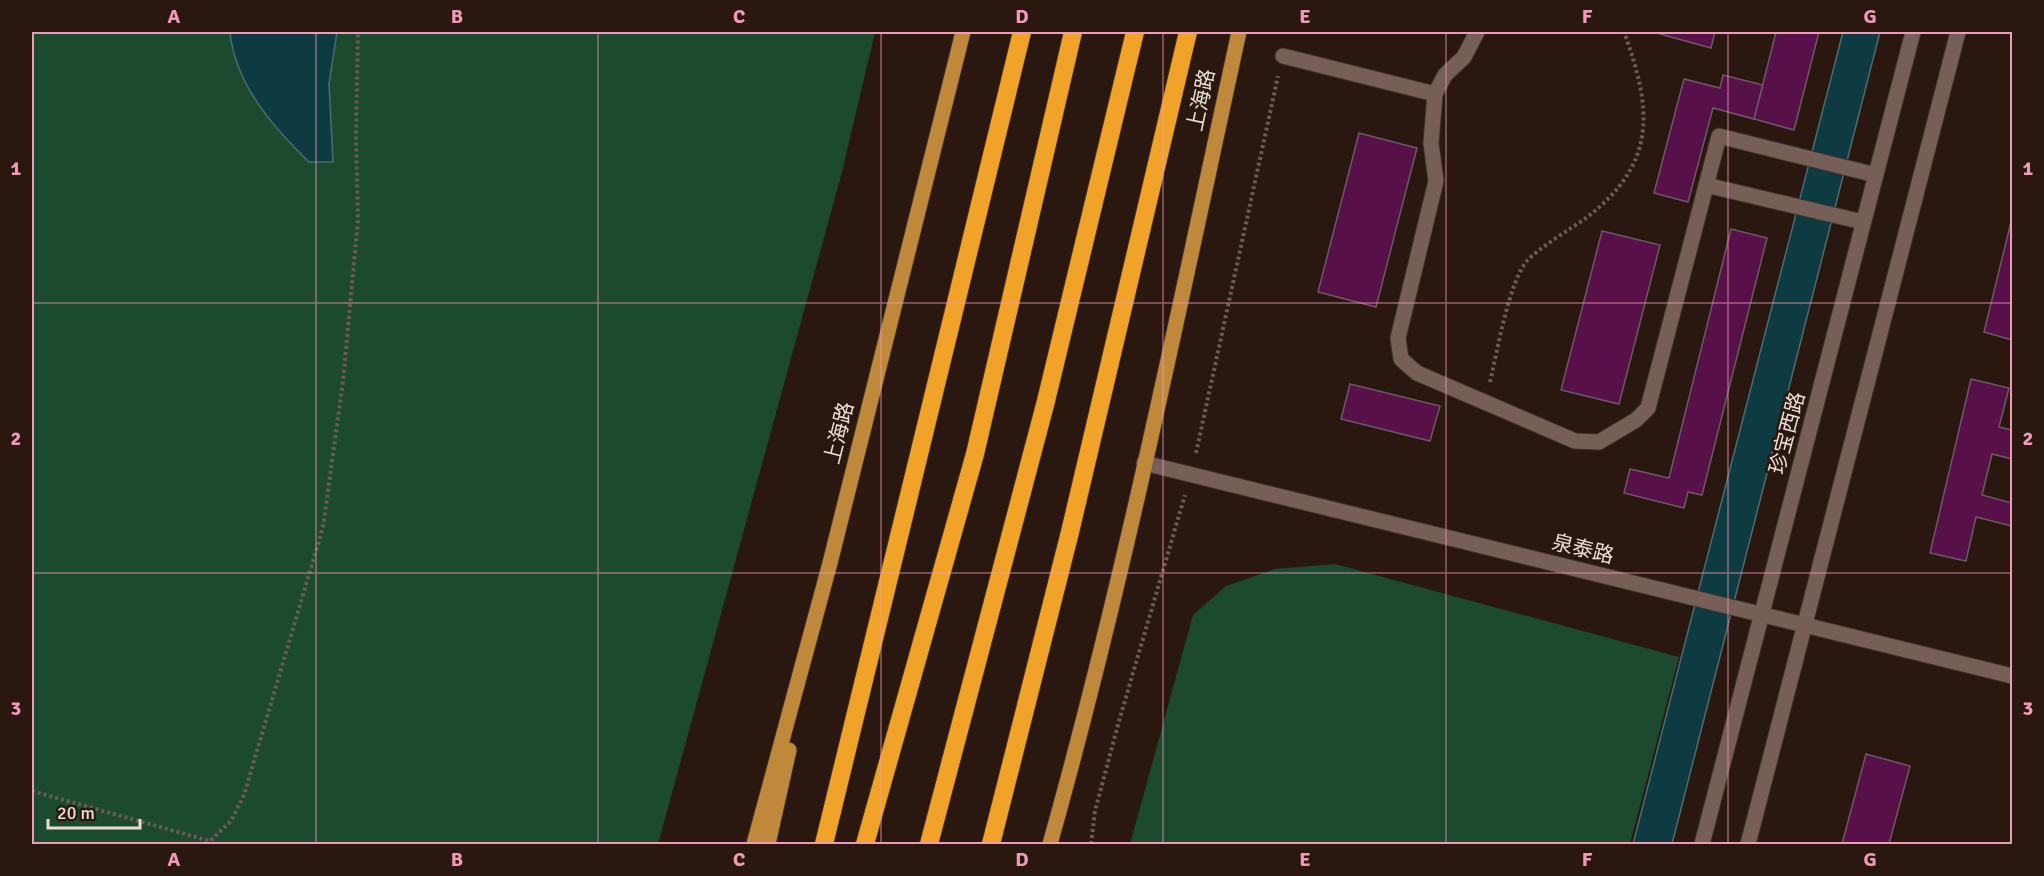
<svg xmlns="http://www.w3.org/2000/svg" width="2044" height="876" font-family="Signika,'Noto Sans SC',sans-serif">
<rect width="100%" height="100%" fill="#291710"/>
<path fill="#1b4a2f" d="M 32,32 L 875,32 L 842,172 L 658,844 L 32,844 Z
M 1335,564 L 1679,657 L 1630,844 L 1130,844 L 1193,615 L 1226,586 L 1275,569 Z"/>
<path fill="#0d3b41" stroke="#4f6c6e" stroke-width="1.5" d="M 230,32 L 337,32 L 329,84 L 333,162 L 309,162 C 273,127 235,84 230,32 Z
M 1843,32 L 1880,32 L 1672,844 L 1633,844 Z"/>
<path fill="#581049" stroke="#6c5966" stroke-width="1.5" d="M 1653,32 L 1715,32 L 1711,48 Z
M 1776,32 L 1819,32 L 1794,130 L 1754,119 Z
M 1723,75 L 1763,85 L 1754,119 L 1713,108 L 1688,202 L 1654,193 L 1684,79 L 1720,88 Z
M 1359,133 L 1417,148 L 1376,307 L 1318,292 Z
M 2012,218 L 2012,340 L 1984,332 Z
M 1731,229 L 1767,238 L 1702,495 L 1688,492 L 1684,508 L 1624,493 L 1630,469 L 1669,478 Z
M 1602,231 L 1660,245 L 1619,404 L 1561,390 Z
M 1971,379 L 2009,388 L 1999,427 L 2012,430 L 2012,459 L 1992,454 L 1982,495 L 2012,503 L 2012,526 L 1976,517 L 1966,561 L 1930,553 Z
M 1350,384 L 1440,406 L 1430,441 L 1341,419 Z
M 1866,754 L 1910,766 L 1889,844 L 1842,844 Z"/>
<g fill="none" stroke-linecap="round" stroke-linejoin="round">
<defs>
<path id="minor" d="M 1477,32 L 1464,57 L 1445,75 L 1435,94 L 1431,143 L 1436,181 L 1398,338 L 1401,359 L 1417,373 L 1575,441 L 1599,442 L 1636,420 L 1648,408 L 1719,136 L 1876,175
M 1283,56 L 1435,94
M 1706,185 L 1863,222
M 1144,463 L 2012,676
M 1702,844 L 1913,32
M 1748,844 L 1958,32"/>
<path id="major" d="M 754,844 L 830,563 L 963,32
M 768,844 L 789,750
M 1050,844 C 1125,577 1180,303 1239,32"/>
<path id="highway" d="M 824,844 L 1022,32
M 865,844 L 975,454 L 1073,32
M 929,844 L 1046,401 L 1135,32
M 991,844 L 1070,532 L 1188,32"/>
</defs>
<use href="#minor" stroke="#403330" stroke-width="17"/>
<use href="#major" stroke="#403330" stroke-width="17"/>
<use href="#highway" stroke="#403330" stroke-width="20"/>
<path stroke="#6b5b54" stroke-width="4" stroke-dasharray="3 3" stroke-linecap="butt" d="M 1490,382 C 1497,352 1509,282 1527,261 C 1537,249 1572,228 1586,218 C 1658,163 1652,109 1624,32
M 1196,453 L 1278,76
M 32,791 L 210,841 L 231,821 L 244,795 L 323,527 L 343,381 L 358,220 L 356,137 L 358,32
M 1091,844 L 1095,811 L 1119,721 L 1185,495"/>
<use href="#minor" stroke="#755f57" stroke-width="15"/>
<use href="#major" stroke="#bf883b" stroke-width="15"/>
<use href="#highway" stroke="#f1a329" stroke-width="18"/>
</g>
<path fill="none" stroke="#f09ab7" stroke-width="1.5" stroke-opacity="0.55" d="M 316,32 L 316,844M 598,32 L 598,844M 881,32 L 881,844M 1163,32 L 1163,844M 1446,32 L 1446,844M 1728,32 L 1728,844M 32,303 L 2012,303M 32,573 L 2012,573"/>
<g text-anchor="middle" stroke-width="5" stroke-linejoin="round" paint-order="stroke">
<g font-size="21" fill="#eaddd8" stroke="#291710">
<text transform="translate(1201 100) rotate(-78)" y="7">上海路</text>
<text transform="translate(839 433) rotate(-76)" y="7">上海路</text>
<text transform="translate(1787 433) rotate(-75)" y="7">珍宝西路</text>
<text transform="translate(1583 549) rotate(14)" y="7">泉泰路</text>
</g>
</g>
<rect width="2044" height="876" fill="none" stroke="#291710" stroke-width="66"/>
<path d="M48 819v9h92v-9" fill="none" stroke="#eaddd8" stroke-width="3"/>
<text x="57" y="819" font-size="18" fill="#eaddd8" stroke="#291710" stroke-width="4.5" paint-order="stroke">20 m</text>
<rect x="33" y="33" width="1978" height="810" fill="none" stroke="#f09ab7" stroke-width="2"/>
<g font-size="20" text-anchor="middle" font-weight="bold" fill="#f09ab7">
<text x="174" y="23">A</text>
<text x="457" y="23">B</text>
<text x="739" y="23">C</text>
<text x="1022" y="23">D</text>
<text x="1305" y="23">E</text>
<text x="1587" y="23">F</text>
<text x="1870" y="23">G</text>
<text x="16" y="175">1</text>
<text x="2028" y="175">1</text>
<text x="16" y="445">2</text>
<text x="2028" y="445">2</text>
<text x="16" y="715">3</text>
<text x="2028" y="715">3</text>
<text x="174" y="866">A</text>
<text x="457" y="866">B</text>
<text x="739" y="866">C</text>
<text x="1022" y="866">D</text>
<text x="1305" y="866">E</text>
<text x="1587" y="866">F</text>
<text x="1870" y="866">G</text>
</g>
</svg>
